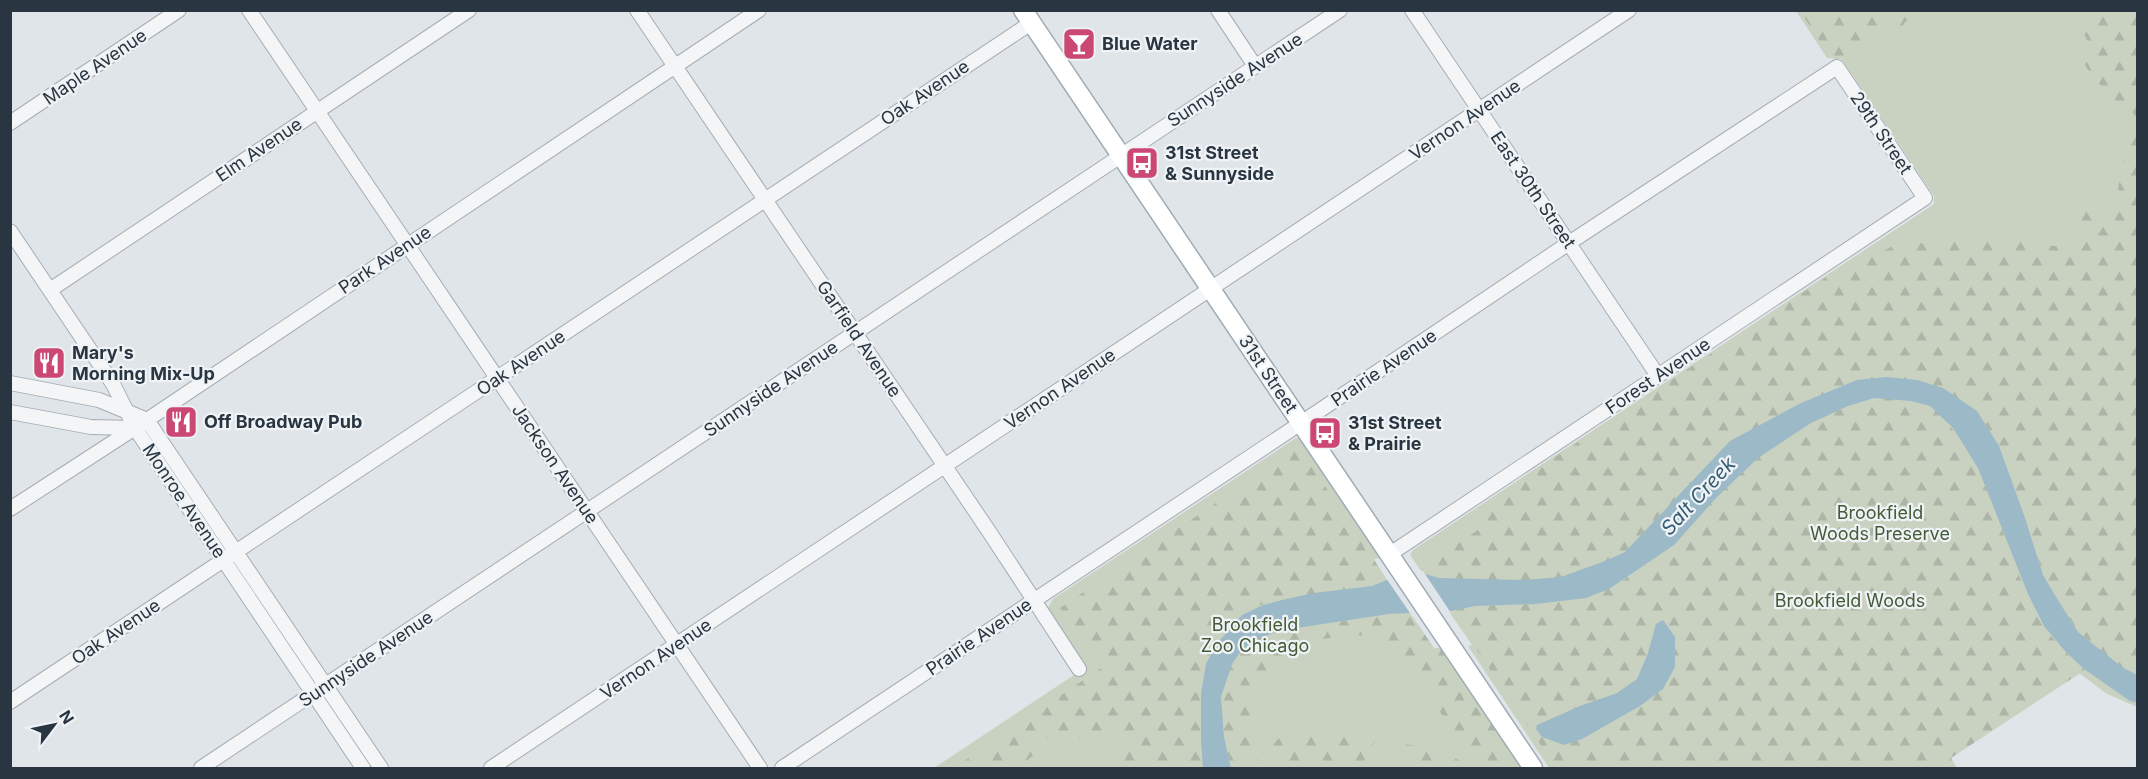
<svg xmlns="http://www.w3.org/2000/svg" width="2148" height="779" font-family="Inter,sans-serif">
<defs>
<pattern id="forest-firs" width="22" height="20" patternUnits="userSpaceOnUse" patternTransform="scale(1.5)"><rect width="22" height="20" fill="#c9d2c1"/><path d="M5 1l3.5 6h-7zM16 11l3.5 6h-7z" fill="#adb5a7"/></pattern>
</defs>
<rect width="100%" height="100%" fill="#e0e5e9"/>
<path fill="#c9d2c1" d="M 1796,11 L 2137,11 L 2137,675 L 2122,668 L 2106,655 L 2130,701 L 2137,703 L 2137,707 L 2107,694 L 2079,673 L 1935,768 L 1549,768 L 1468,646 L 1472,645 L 1410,555 L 1413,550 L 1934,204 L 1934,196 L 1843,61 L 1841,59 L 1827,58 Z
M 1296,438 L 1300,438 L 1380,558 L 1374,559 L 1387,580 L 1389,614 L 1410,613 L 1434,648 L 1440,648 L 1524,768 L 934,768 L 1086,667 L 1048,608 L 1053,599 Z"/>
<path fill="url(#forest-firs)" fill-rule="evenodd" d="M 1800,11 L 1928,11 C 1924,18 1914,22 1906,21 L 1901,28 L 1885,25 C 1869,35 1867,52 1857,57 L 1850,54 L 1843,61 L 1841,59 L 1834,59 L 1829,55 Z
M 2071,11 L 2137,11 L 2137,675 L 2122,668 L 2078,632 L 2053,592 L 2043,575 L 2025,518 L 1999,446 L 1917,380 L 1731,441 L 1625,552 C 1605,562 1582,573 1560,578 C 1521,585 1478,579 1439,578 L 1427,574 L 1427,564 L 1481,528 L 1490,516 L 1498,495 L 1858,256 L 1868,257 L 1877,249 L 1885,250 L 1899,243 L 1911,242 L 1930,244 L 1937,240 L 1950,239 L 1961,243 C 1969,239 1980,240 1986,235 L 2035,241 L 2045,245 L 2055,246 L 2079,241 C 2079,233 2070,229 2070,215 C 2078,208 2082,205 2092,209 L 2098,224 L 2101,225 L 2106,223 L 2121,206 C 2119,195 2115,185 2123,176 L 2121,164 L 2129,150 L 2130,132 L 2136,126 C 2135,102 2125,113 2112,103 C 2107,99 2106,92 2102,87 C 2095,78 2088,72 2083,61 C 2084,56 2087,51 2088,46 C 2089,37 2075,21 2071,11 Z
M 1874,398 C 1892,399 1913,398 1929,406 C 1934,408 1938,414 1942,418 C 1997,471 2003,562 2044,626 C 2055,643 2070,656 2085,670 L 1951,758 L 1957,768 L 1556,768 L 1477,650 L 1477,646 L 1455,609 L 1610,589 L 1674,545 L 1716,497 L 1758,458 L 1811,423 L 1848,406 ZM 1663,621 L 1675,637 L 1675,667 L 1663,689 L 1536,729 L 1537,725 L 1580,706 L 1617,693 L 1637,679 L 1648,653 L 1656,624 Z
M 1299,447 L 1387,580 C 1363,590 1337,589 1311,594 C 1288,598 1260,601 1241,616 C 1193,653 1198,714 1203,768 L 1088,768 L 1121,755 L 1143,740 L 1141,730 L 1100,733 L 1069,741 L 1054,737 L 1046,738 L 1041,741 L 1034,755 L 1017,768 L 954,768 L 1101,668 L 1060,608 Z
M 1410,613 L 1434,648 L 1440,648 L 1471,691 L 1520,768 L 1484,768 C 1448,735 1431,687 1394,654 C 1388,650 1382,643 1376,639 C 1362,631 1329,638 1313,641 C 1286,646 1264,668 1258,695 C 1252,719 1259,745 1257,768 L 1231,768 C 1222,728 1209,662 1256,639 C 1275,629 1298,628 1319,625 C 1349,620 1379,614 1410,613 Z
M 1327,731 L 1375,739 L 1373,745 L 1360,768 L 1267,768 C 1272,727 1291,732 1327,731 Z
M 1400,744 C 1425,746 1451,752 1470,768 L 1421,768 L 1397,751 Z
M 1378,755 L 1397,768 L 1367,768 Z"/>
<path fill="#9cb9c8" d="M 1887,377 L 1917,380 L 1943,388 L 1977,411 L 1999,446 L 2025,518 L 2043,575 L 2053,592 L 2078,632 L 2122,667 L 2137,675 L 2137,703 L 2130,701 L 2084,669 L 2065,651 L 2044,626 L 2028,594 L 1978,468 L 1953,428 L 1930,406 L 1911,401 L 1874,398 L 1848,406 L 1811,423 L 1758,458 L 1716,498 L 1674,545 L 1609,589 L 1586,598 L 1536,604 L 1476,606 L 1450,611 L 1389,614 L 1283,630 L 1256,639 L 1241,651 L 1232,664 L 1221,697 L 1224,737 L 1231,768 L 1203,768 L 1201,740 L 1201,693 L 1206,664 L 1215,646 L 1242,615 L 1263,605 L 1282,600 L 1314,593 L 1372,586 L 1387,580 L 1425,574 L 1439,578 L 1523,580 L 1561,577 L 1605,561 L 1625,552 L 1730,441 L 1801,403 L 1857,380 Z
M 1663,620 L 1675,637 L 1675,667 L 1663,689 L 1640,706 L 1582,739 L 1564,745 L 1542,737 L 1536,729 L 1537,725 L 1580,706 L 1617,693 L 1637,679 L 1648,653 L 1656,624 Z"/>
<path fill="#e0e5e9" d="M 1423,571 L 1451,613 L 1412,616 L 1386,578 Z"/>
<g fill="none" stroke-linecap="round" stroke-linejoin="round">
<defs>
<path id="minor" d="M 249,10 L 760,768
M 637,10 L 990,533 L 1079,669
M 1218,10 L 1255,66
M 1412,10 L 1658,376
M 10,123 L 179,10
M 10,231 L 113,384 L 135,428 L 363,768
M 50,290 L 469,10
M 10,383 L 99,400 L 147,420 L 381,768
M 10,412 L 91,427 L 135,428
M 10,509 L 135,428 L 759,10
M 10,702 L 1031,23
M 201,768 L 1340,10
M 491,768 L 1629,10
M 782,768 L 1301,423 L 1569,243 L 1837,67 L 1925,198 L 1390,554"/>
<path id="major" d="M 1023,10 L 1533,768"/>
</defs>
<use href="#minor" stroke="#a5adb3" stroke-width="16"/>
<use href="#major" stroke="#9facb4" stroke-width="21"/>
<use href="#minor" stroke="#f3f5f7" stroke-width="14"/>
<use href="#major" stroke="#fff" stroke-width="18"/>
</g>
<defs>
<symbol id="bar-square" viewBox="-11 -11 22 22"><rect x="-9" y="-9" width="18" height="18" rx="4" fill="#cb4774" stroke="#eff3f6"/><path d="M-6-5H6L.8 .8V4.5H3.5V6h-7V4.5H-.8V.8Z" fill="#fff"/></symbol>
<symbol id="bus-square" viewBox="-11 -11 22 22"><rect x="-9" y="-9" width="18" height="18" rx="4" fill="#cb4774" stroke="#eff3f6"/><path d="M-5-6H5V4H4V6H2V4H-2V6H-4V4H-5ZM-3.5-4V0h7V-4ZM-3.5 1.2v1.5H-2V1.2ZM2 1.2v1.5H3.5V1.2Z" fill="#fff"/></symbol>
<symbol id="restaurant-square" viewBox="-11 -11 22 22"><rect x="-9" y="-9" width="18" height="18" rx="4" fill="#cb4774" stroke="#eff3f6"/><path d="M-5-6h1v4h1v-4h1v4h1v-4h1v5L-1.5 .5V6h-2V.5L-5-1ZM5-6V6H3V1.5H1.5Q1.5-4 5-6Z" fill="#fff"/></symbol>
</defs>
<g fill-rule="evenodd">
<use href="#bar-square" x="1060" y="25" width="38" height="38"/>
<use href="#bus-square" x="1123" y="144" width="38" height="38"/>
<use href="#restaurant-square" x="30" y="344" width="38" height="38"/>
<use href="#restaurant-square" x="162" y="403" width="38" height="38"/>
<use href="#bus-square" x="1306" y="414" width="38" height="38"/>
</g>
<g text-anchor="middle" stroke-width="4.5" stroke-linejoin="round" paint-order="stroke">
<g font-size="18" font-weight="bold" fill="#293540" stroke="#eff3f6" text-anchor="start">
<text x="1102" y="50">Blue Water</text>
<text x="1165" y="159">31st Street<tspan x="1165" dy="21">&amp; Sunnyside</tspan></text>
<text x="72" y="359">Mary's<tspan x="72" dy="21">Morning Mix-Up</tspan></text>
<text x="204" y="428">Off Broadway Pub</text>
<text x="1348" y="429">31st Street<tspan x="1348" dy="21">&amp; Prairie</tspan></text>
</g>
<g font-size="18" fill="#293540" stroke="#eff3f6">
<text transform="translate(95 67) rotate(-34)" y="6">Maple Avenue</text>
<text transform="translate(1235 80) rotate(-33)" y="6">Sunnyside Avenue</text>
<text transform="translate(925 93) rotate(-34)" y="6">Oak Avenue</text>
<text transform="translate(1465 120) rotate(-34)" y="6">Vernon Avenue</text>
<text transform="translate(1881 133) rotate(56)" y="6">29th Street</text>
<text transform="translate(259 150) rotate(-34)" y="6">Elm Avenue</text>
<text transform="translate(1533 190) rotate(56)" y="6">East 30th Street</text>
<text transform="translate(385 260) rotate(-34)" y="6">Park Avenue</text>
<text transform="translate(859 339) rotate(56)" y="6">Garfield Avenue</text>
<text transform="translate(521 363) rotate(-34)" y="6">Oak Avenue</text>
<text transform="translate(1384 368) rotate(-34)" y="6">Prairie Avenue</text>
<text transform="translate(1268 374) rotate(56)" y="6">31st Street</text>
<text transform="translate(1658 376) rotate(-34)" y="6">Forest Avenue</text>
<text transform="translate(771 389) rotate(-34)" y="6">Sunnyside Avenue</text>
<text transform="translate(1060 389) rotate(-34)" y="6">Vernon Avenue</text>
<text transform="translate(555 464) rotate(56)" y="6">Jackson Avenue</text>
<text transform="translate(184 501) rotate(56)" y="6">Monroe Avenue</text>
<text transform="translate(116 632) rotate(-34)" y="6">Oak Avenue</text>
<text transform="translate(979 637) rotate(-34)" y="6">Prairie Avenue</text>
<text transform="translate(366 659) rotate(-34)" y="6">Sunnyside Avenue</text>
<text transform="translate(656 659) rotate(-34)" y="6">Vernon Avenue</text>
</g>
<g font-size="18" fill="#445b36" stroke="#eff3f6">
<text x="1880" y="519">Brookfield<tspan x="1880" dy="21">Woods Preserve</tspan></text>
<text x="1850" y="607">Brookfield Woods</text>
<text x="1255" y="631">Brookfield<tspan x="1255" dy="21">Zoo Chicago</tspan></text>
</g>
<g font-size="20" font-style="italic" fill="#345c73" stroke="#eff3f6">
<text transform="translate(1698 496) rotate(-47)" y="7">Salt Creek</text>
</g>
</g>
<rect width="2148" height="779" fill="none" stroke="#293540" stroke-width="24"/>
<g transform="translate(54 725) rotate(58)" stroke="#eff3f6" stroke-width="4.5" paint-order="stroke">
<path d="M0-4.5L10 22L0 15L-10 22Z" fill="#293540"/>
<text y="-9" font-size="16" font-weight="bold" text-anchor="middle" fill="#293540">N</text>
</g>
</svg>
